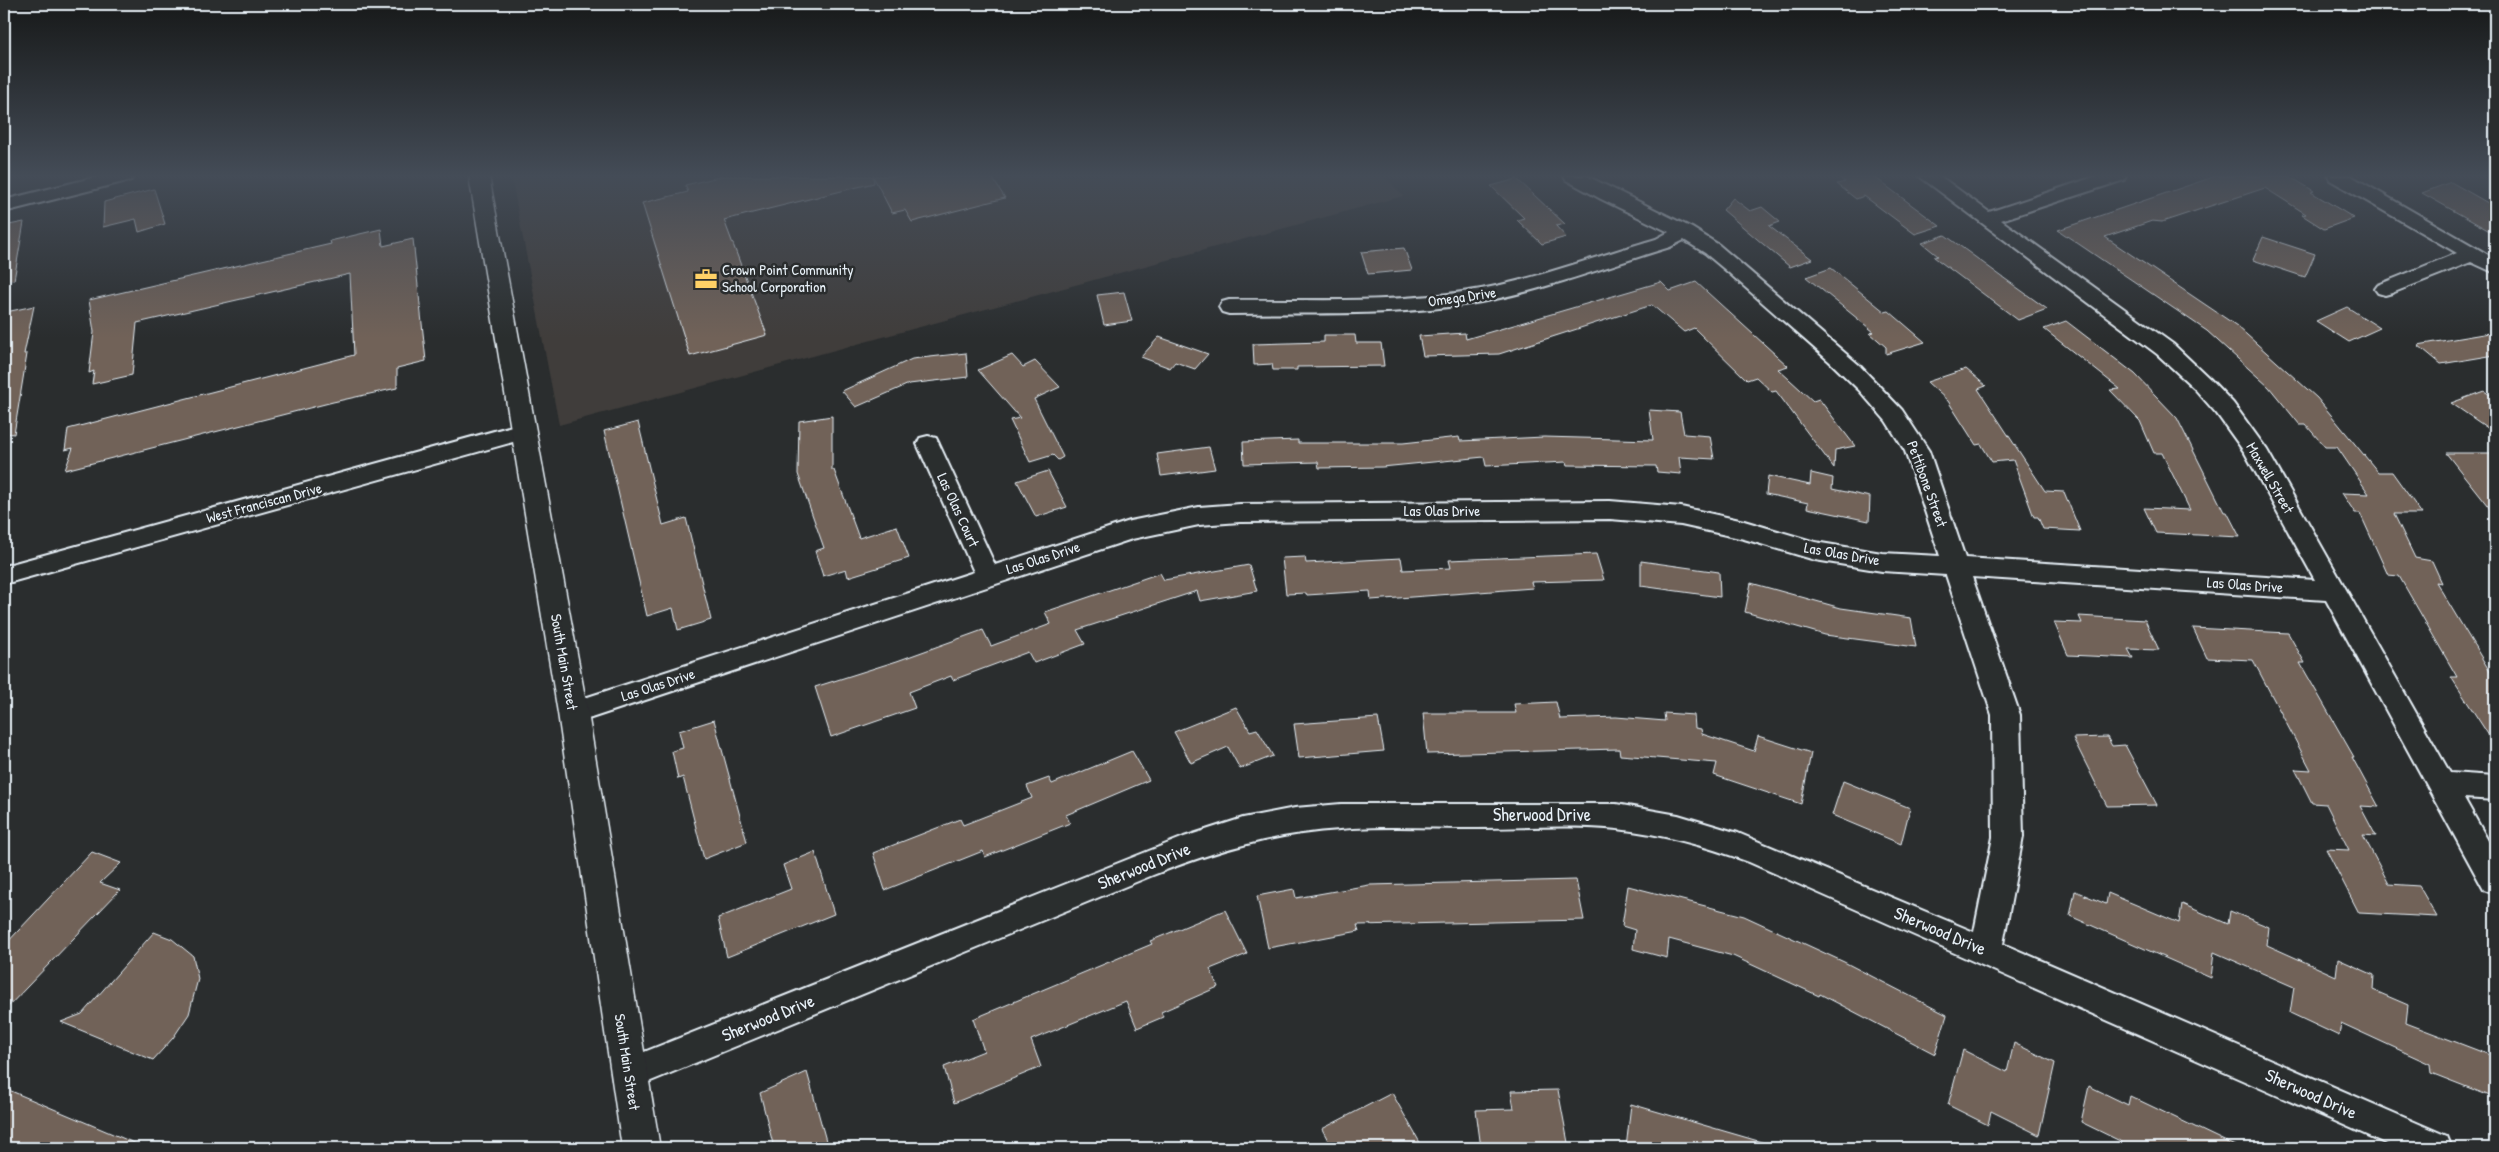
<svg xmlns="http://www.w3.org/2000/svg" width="2499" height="1152" font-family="'Patrick Hand',sans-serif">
<rect width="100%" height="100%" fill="#2a2d2e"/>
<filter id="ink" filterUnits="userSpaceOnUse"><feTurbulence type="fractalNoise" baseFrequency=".02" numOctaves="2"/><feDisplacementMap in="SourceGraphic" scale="10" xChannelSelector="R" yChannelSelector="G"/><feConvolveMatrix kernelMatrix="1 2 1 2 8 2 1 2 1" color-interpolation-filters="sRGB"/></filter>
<g filter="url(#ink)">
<path fill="#3f3d3b" d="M 511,176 L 1385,176 L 1403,196 L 559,425 Z"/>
<path fill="#716258" stroke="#e8f1f8" d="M 723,176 L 873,176 L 874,183 L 724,220 L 767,335 L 690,356 L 642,203 L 688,192 L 685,185 Z
M 873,176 L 991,176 L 1005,198 L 912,222 L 905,210 L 892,213 Z
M 1837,176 L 1873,176 L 1940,226 L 1915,234 L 1864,196 L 1856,199 L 1837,184 L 1845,182 Z
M 2216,176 L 2289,176 L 2314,191 L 2311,192 L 2354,218 L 2324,229 L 2302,215 L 2306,214 L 2265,188 L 2162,222 L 2152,221 L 2105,237 L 2237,326 L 2317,398 L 2378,472 L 2392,472 L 2422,514 L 2394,514 L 2415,558 L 2432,561 L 2442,583 L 2436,582 L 2495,680 L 2495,745 L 2451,677 L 2457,677 L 2399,576 L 2388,575 L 2360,513 L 2355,513 L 2342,493 L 2369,494 L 2337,447 L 2325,447 L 2306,425 L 2300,425 L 2269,387 L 2207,331 L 2058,230 Z
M 1517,179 L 1565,224 L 1556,226 L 1566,237 L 1542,244 L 1517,220 L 1524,218 L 1491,186 Z
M 2451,182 L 2495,207 L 2495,234 L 2422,193 Z
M 154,189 L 165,224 L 139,232 L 136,219 L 103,227 L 104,202 Z
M 1733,198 L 1750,211 L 1762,207 L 1780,222 L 1769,226 L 1812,259 L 1790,267 L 1723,210 Z
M 24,222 L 14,280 L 4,279 L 4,226 Z
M 381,229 L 383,246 L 413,239 L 426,361 L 397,368 L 397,388 L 333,402 L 65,470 L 73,448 L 65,450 L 68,429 L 354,355 L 350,274 L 137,323 L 132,375 L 92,384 L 94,371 L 89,373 L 94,332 L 89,300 L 331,244 L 330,241 Z
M 1945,235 L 2001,276 L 2047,309 L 2018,320 L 1934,257 L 1938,256 L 1922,243 Z
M 2263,237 L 2315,254 L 2305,277 L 2253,260 Z
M 1404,248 L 1412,270 L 1368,274 L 1361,252 Z
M 1831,268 L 1885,312 L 1889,311 L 1925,342 L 1886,354 L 1886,347 L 1870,333 L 1874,332 L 1806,277 Z
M 1661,282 L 1670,291 L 1696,282 L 1788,366 L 1778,369 L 1813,401 L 1819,399 L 1855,446 L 1835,450 L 1834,468 L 1776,391 L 1772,392 L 1756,377 L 1747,380 L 1694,328 L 1684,332 L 1652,305 L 1499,354 L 1423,356 L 1419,336 L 1465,333 L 1466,339 Z
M 1124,292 L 1132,321 L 1104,325 L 1097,295 Z
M 34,306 L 24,354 L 27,354 L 14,434 L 4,433 L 4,325 L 6,312 Z
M 2347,307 L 2380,328 L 2349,342 L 2316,321 Z
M 2066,321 L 2135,374 L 2177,418 L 2224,512 L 2227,512 L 2240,537 L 2156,533 L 2144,508 L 2190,510 L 2162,453 L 2154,453 L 2140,421 L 2110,390 L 2120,389 L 2044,329 Z
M 2495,332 L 2495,355 L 2441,364 L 2418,345 Z
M 1324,335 L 1355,335 L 1356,343 L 1381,343 L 1384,366 L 1297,367 L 1297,370 L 1273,370 L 1272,364 L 1254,365 L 1253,344 L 1324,342 Z
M 1159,337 L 1208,354 L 1195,369 L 1175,362 L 1170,368 L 1141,357 Z
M 966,353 L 968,377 L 909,384 L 856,407 L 842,391 L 912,359 Z
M 1012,355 L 1023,367 L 1035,361 L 1060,387 L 1034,399 L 1063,457 L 1058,460 L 1053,455 L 1030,462 L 1010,420 L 1020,418 L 978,370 Z
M 1966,369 L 1986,386 L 1978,389 L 2045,491 L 2064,492 L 2080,531 L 2043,529 L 2038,517 L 2034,517 L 2013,460 L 1992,462 L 1981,444 L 1976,445 L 1948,401 L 1927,382 Z
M 2484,391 L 2495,398 L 2495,433 L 2451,403 Z
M 1649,410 L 1680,412 L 1684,434 L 1710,436 L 1714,459 L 1679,457 L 1681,474 L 1657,472 L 1656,466 L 1567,465 L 1566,462 L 1486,466 L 1484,457 L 1382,467 L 1319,468 L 1318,462 L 1244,464 L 1243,442 L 1298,440 L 1298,443 L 1403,443 L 1459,437 L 1460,441 L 1544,437 L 1653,440 Z
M 832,416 L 832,470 L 834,470 L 859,538 L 897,526 L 909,558 L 848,577 L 846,569 L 823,576 L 815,551 L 824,548 L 798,474 L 799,421 Z
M 638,422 L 663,525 L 686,518 L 711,620 L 678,630 L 673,608 L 647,616 L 604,431 Z
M 1209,447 L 1215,469 L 1161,476 L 1157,454 Z
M 2446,453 L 2495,453 L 2495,515 Z
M 1048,471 L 1067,507 L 1036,517 L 1017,481 Z
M 1811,473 L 1833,478 L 1832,489 L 1870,497 L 1869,521 L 1807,508 L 1808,503 L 1766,494 L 1768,476 L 1810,485 Z
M 1596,554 L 1604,580 L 1531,582 L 1533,588 L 1371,600 L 1370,591 L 1307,595 L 1306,593 L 1286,594 L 1282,558 L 1305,557 L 1306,563 L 1401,558 L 1403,570 L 1451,568 L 1449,560 Z
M 1641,561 L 1719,572 L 1720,597 L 1641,586 Z
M 1249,565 L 1257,591 L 1200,601 L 1197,591 L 1077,630 L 1085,644 L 1034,663 L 1028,652 L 953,680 L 951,676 L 909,692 L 915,708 L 831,737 L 815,687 L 897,661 L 983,630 L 991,646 L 1051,624 L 1045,612 L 1160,573 L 1164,580 Z
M 1751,583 L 1841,608 L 1911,618 L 1916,647 L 1825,635 L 1745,612 Z
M 2079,616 L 2145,620 L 2159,650 L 2128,649 L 2133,658 L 2068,655 L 2054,622 L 2082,623 Z
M 2193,628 L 2288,633 L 2305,663 L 2300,663 L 2354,757 L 2352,757 L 2379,807 L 2360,806 L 2376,836 L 2363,835 L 2389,884 L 2419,886 L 2437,917 L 2359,913 L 2326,849 L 2349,850 L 2326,804 L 2312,803 L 2295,769 L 2311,770 L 2253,660 L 2207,658 Z
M 1556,702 L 1560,719 L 1616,717 L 1665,721 L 1664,713 L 1694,715 L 1695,728 L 1701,729 L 1702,734 L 1754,751 L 1758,736 L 1811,753 L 1801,804 L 1714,775 L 1717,763 L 1620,755 L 1619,749 L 1427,754 L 1423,713 L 1516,713 L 1514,704 Z
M 1236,707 L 1250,731 L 1257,729 L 1273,756 L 1240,769 L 1228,747 L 1191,763 L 1174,732 Z
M 1378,718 L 1384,751 L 1299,758 L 1294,724 Z
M 714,720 L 747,842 L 704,859 L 683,777 L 678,779 L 672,751 L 683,748 L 679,731 Z
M 2107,737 L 2112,746 L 2125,745 L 2157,805 L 2107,806 L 2073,738 Z
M 1132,751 L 1149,780 L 1066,815 L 1070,823 L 985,857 L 983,851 L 885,890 L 873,853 L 960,819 L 963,825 L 1032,798 L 1027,786 L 1049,778 L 1052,784 Z
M 1843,781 L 1910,808 L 1901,844 L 1832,815 Z
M 92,852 L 121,863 L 100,883 L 120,890 L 4,1011 L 4,946 Z
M 815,852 L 834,914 L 727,957 L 718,918 L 791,889 L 783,865 Z
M 1576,880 L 1584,920 L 1357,925 L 1359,931 L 1268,948 L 1257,896 L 1294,889 L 1296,898 L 1369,885 Z
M 1628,886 L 1744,916 L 1844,962 L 1947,1015 L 1935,1054 L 1820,994 L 1819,996 L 1733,956 L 1669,939 L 1667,958 L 1633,949 L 1635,930 L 1622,926 Z
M 2075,891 L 2106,904 L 2108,893 L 2179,923 L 2182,904 L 2228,924 L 2230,911 L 2269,927 L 2267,945 L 2336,976 L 2338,959 L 2374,975 L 2373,990 L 2408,1005 L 2406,1023 L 2495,1057 L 2495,1098 L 2431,1073 L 2430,1064 L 2341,1023 L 2339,1036 L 2290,1013 L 2294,987 L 2214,952 L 2211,978 L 2070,916 Z
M 1225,910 L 1247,954 L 1210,969 L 1218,987 L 1161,1012 L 1163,1017 L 1137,1028 L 1126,1001 L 1031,1040 L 1041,1067 L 954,1103 L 944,1067 L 984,1051 L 973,1019 L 1152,944 L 1150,941 Z
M 154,932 L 172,939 L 193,956 L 198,979 L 189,1014 L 173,1038 L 153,1060 L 61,1022 L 82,1014 Z
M 2014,1043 L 2055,1063 L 2039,1135 L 1991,1111 L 1988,1125 L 1948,1105 L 1963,1050 L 2007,1072 Z
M 807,1072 L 828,1148 L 774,1148 L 760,1093 Z
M 2089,1086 L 2128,1105 L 2130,1096 L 2239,1148 L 2121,1148 L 2122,1142 L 2081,1122 Z
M 4,1088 L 146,1148 L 4,1148 Z
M 1558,1090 L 1569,1148 L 1481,1148 L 1476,1110 L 1514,1109 L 1511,1091 Z
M 1392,1093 L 1423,1148 L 1332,1148 L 1322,1129 Z
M 1631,1104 L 1765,1143 L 1764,1148 L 1626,1148 Z"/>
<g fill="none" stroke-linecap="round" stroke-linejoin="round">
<defs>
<path id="minor" d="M 100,176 L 133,176 L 131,180 L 4,212 L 4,200 Z
M 1564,176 L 1587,176 L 1692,228 L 1719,245 L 1859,365 L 1902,410 L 1929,451 L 1965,558 L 2315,580 L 2245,453 L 2217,414 L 2195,389 L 2157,354 L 1919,176 L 1940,176 L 1989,212 L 2097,176 L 2126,176 L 2124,180 L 2001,220 L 2173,344 L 2210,379 L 2233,403 L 2267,450 L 2450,773 L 2495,776 L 2495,800 L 2464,798 L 2495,853 L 2495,894 L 2484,890 L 2326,600 L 1972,577 L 2020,715 L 2023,837 L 2003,944 L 2447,1136 L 2452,1148 L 2396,1148 L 1749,862 C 1706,846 1662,834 1617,829 C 1570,824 1523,828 1476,828 C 1431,828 1385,825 1340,829 C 1275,833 1214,851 1153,875 L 629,1090 L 617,1085 L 613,1074 L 617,1063 L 629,1058 L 1184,837 L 1243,818 L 1295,808 L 1341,804 L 1616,804 L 1678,815 L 1738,833 L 1974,932 L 1993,837 L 1992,715 L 1946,575 L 1882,571 L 1815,560 L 1744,539 L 1681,525 L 1610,519 L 1240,522 L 1199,525 L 1132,539 L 573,724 L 563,721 L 559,713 L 563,705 L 974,572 L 917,444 L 920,438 L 928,436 L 936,438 L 939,444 L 995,565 L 1130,521 L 1199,507 L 1240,504 L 1610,501 L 1681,507 L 1744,521 L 1815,542 L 1882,553 L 1940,556 L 1905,451 L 1886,421 L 1859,390 L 1829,361 L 1729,273 L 1705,253 L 1684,240 L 1670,247 C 1604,267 1537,293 1469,304 C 1390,317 1308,312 1229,314 L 1222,312 L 1219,307 L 1222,302 L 1229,300 C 1309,299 1390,304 1469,291 C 1532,281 1594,257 1656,239 L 1669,232 L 1601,199 L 1566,180 Z
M 2328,176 L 2351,176 L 2480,250 L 2495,259 L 2495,273 L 2471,262 L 2392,293 L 2385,295 L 2378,293 L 2375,289 L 2378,285 L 2457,253 L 2330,180 Z
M 523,423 L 531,425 L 534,431 L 531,437 L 4,584 L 4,566 Z"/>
<path id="tertiary" d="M 469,176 L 489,176 L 588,713 L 660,1148 L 622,1148 L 558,713 Z"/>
</defs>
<use href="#minor" stroke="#e8f1f8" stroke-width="4"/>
<use href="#tertiary" stroke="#e8f1f8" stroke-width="3"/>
<use href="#minor" fill="#2a2d2e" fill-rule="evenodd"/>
<use href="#tertiary" fill="#2a2d2e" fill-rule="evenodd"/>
</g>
</g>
<linearGradient id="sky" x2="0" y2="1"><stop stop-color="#171919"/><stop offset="0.52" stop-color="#444c57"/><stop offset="1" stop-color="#444c57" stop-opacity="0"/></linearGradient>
<rect width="2499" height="338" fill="url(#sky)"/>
<defs>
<symbol id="office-bare" viewBox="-9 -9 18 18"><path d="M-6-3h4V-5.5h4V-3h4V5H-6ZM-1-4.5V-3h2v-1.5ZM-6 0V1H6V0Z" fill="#ffd166" stroke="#2a2d2e" stroke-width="2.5" paint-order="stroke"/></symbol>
</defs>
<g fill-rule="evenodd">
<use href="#office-bare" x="690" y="263" width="32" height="32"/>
</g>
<g text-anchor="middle" stroke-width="5" stroke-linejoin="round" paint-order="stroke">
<g font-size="15" fill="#e8f1f8" stroke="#2a2d2e" text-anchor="start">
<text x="722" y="275">Crown Point Community<tspan x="722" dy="17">School Corporation</tspan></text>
</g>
<g font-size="15" fill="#e8f1f8" stroke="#2a2d2e">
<text transform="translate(1462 297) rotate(-8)" y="5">Omega Drive</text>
<text transform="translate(2270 478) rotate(60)" y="5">Maxwell Street</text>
<text transform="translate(1927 484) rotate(70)" y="5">Pettibone Street</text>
<text transform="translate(264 503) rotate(-15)" y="5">West Franciscan Drive</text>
<text transform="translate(958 510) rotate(65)" y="5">Las Olas Court</text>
<text x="1442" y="516">Las Olas Drive</text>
<text transform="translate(1842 554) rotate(10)" y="5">Las Olas Drive</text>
<text transform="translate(1043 558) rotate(-18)" y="5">Las Olas Drive</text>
<text transform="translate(2245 585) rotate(4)" y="5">Las Olas Drive</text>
<text transform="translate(564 662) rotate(80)" y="5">South Main Street</text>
<text transform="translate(658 685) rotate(-18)" y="5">Las Olas Drive</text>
<text transform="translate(627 1062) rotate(81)" y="5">South Main Street</text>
</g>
<g font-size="18" fill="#e8f1f8" stroke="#2a2d2e">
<text x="1542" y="821">Sherwood Drive</text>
<text transform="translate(1144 866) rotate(-22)" y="6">Sherwood Drive</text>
<text transform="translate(1940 931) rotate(23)" y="6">Sherwood Drive</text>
<text transform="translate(768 1018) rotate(-22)" y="6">Sherwood Drive</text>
<text transform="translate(2311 1094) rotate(24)" y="6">Sherwood Drive</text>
</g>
</g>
<rect width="2499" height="1152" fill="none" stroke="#2a2d2e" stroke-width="20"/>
<rect x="10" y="10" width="2479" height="1132" fill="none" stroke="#e8f1f8" stroke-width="2" filter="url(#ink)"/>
</svg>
